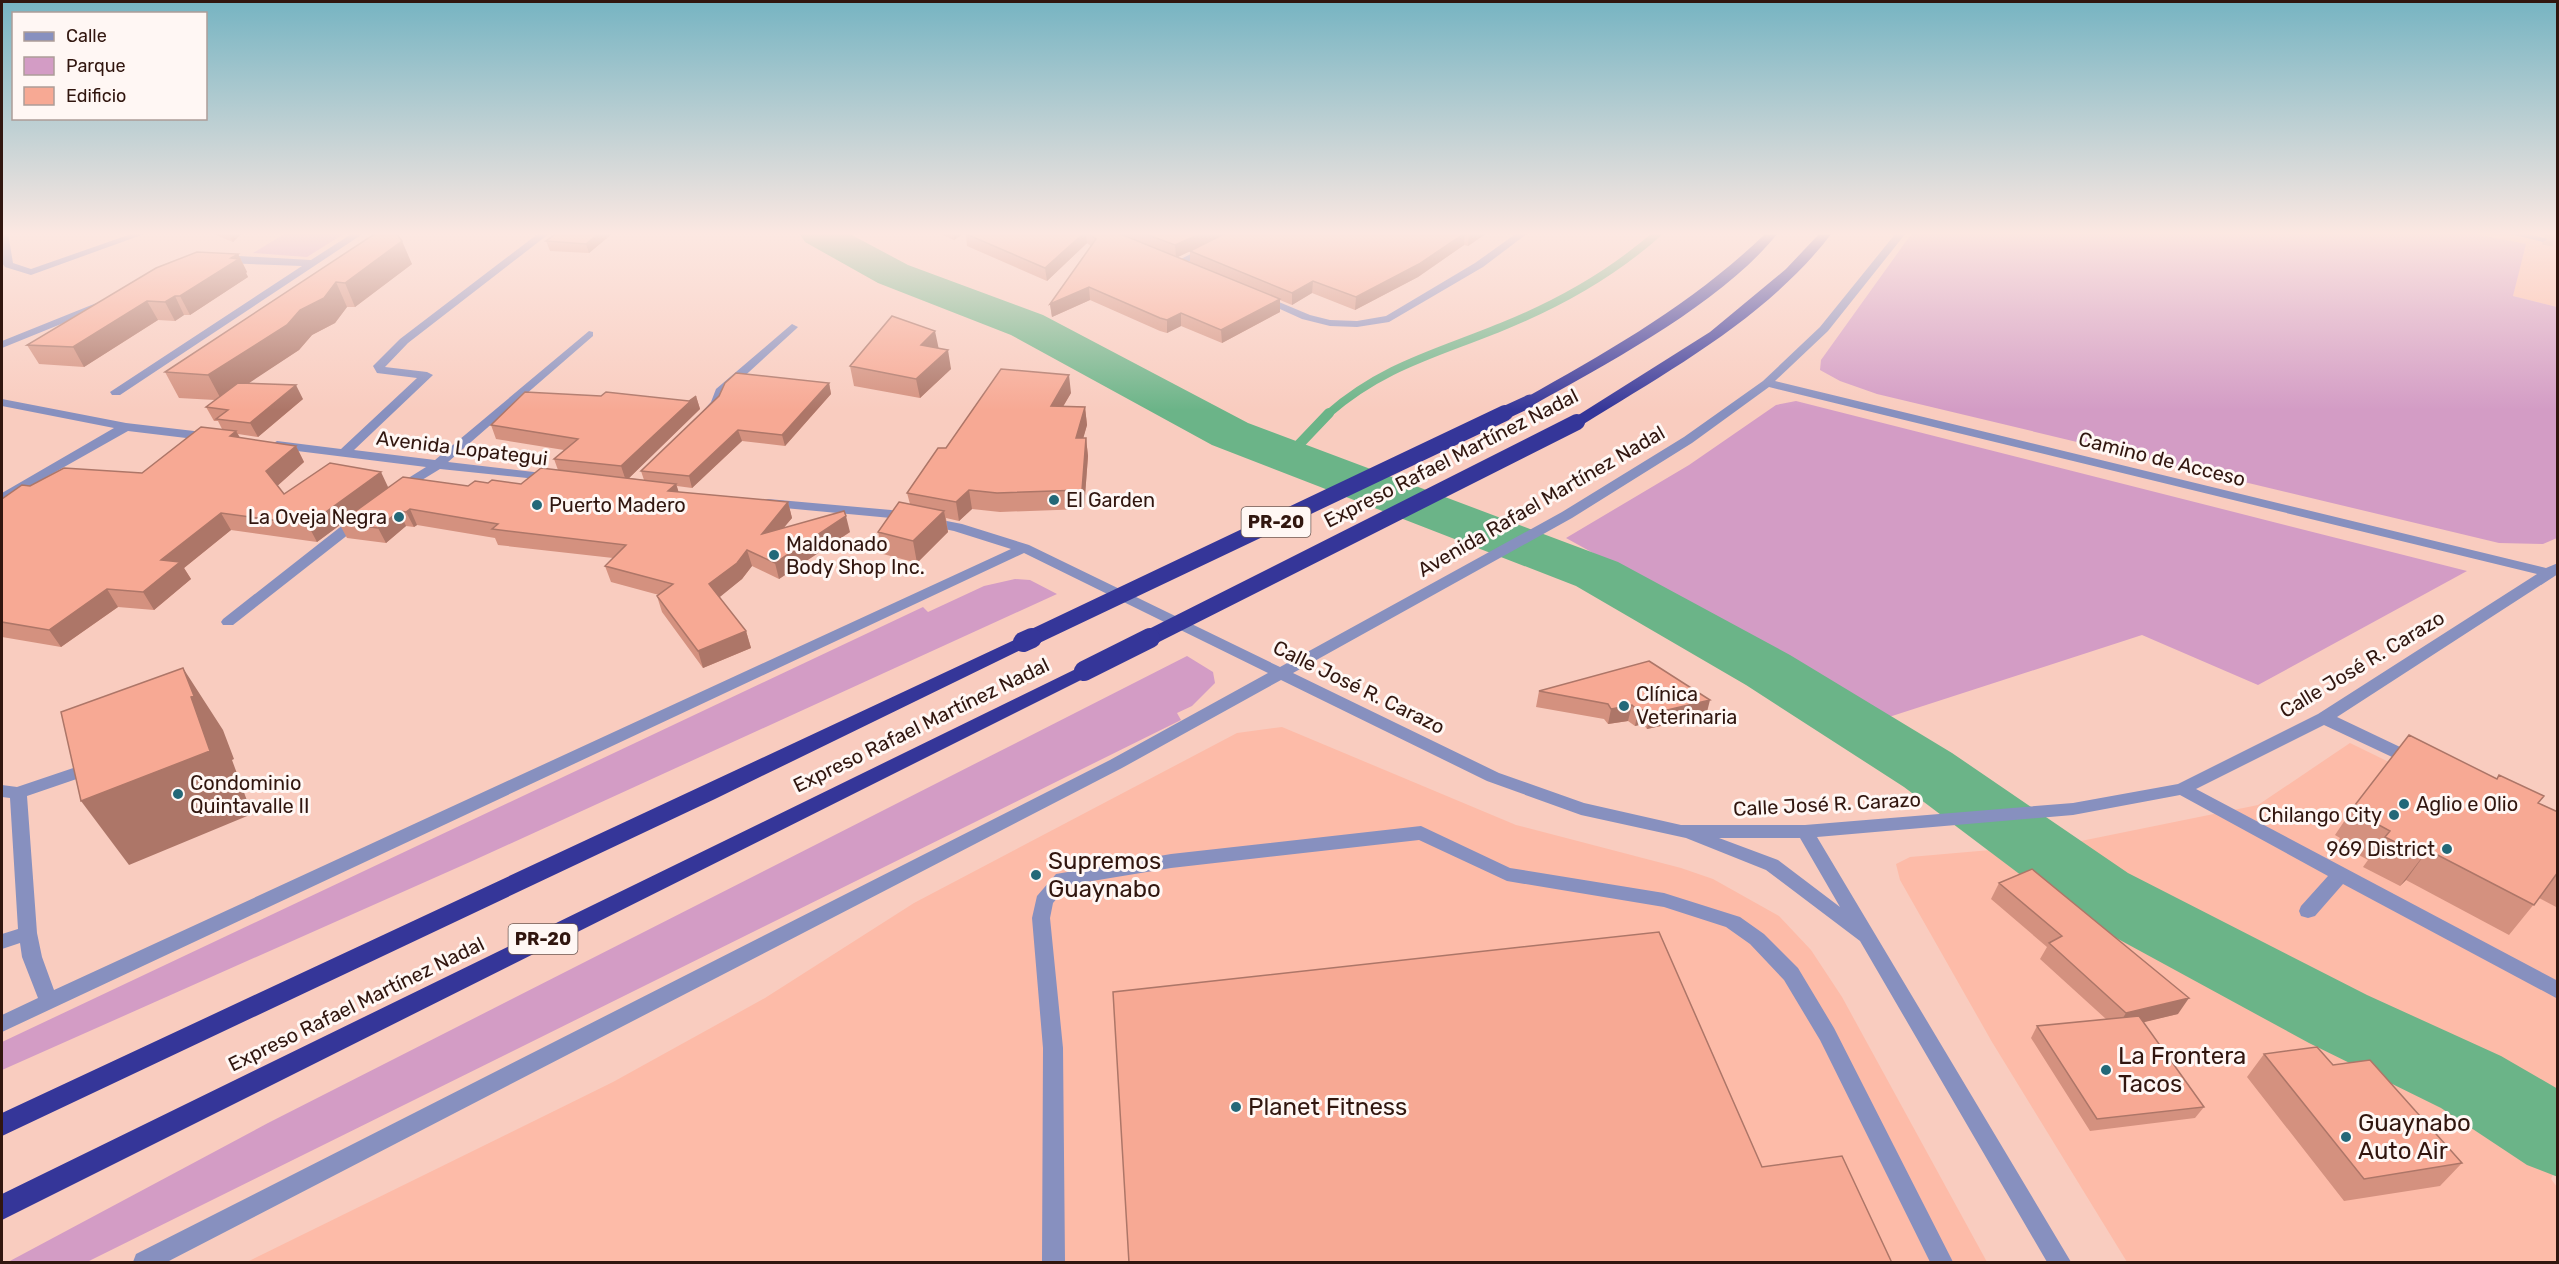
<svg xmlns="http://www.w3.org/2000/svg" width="2559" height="1264" font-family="Rubik,sans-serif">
<rect width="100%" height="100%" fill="#f9ccbf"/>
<path fill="#fdbba8" d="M 2470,233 L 2557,233 L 2557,307 L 2513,296 L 2525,244 Z
M 1282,727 L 1516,825 L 1681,868 L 1713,879 L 1779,916 L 1811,950 L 1842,997 L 1987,1262 L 247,1262 L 613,1082 L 765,998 L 914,903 L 1237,733 Z
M 2350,743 L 2557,844 L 2558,1163 L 2551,1179 L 2557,1187 L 2557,1262 L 2127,1262 L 1992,1042 L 1900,880 L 1896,864 L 1910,857 L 2071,843 L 2258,805 Z"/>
<path fill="#d39cc5" d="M 286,233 L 345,233 L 307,257 L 253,253 Z
M 1912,233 L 2470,233 L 2526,244 L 2513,296 L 2557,307 L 2557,538 L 2543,544 L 2499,543 L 1877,394 L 1840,381 L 1820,370 L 1821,360 Z
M 1796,401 L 2467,571 L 2258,685 L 2142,635 L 1889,717 L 1566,538 L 1689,465 L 1776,405 Z
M 1015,579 L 1030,580 L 1057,594 L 470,862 L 2,1070 L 2,1042 L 923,607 L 928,612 L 984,586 Z
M 1187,656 L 1213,672 L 1215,683 L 1192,706 L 1177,713 L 1181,720 L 87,1262 L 8,1262 L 268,1123 Z"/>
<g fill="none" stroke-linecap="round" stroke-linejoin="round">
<path stroke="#6bb488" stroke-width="8" d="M 1328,414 C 1384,365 1439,353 1506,325 C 1562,302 1613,273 1658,233"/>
<path stroke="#6bb488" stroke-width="10" d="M 1289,455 L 1329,413"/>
<path fill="#6bb488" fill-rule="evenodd" d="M 799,233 L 848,233 L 908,265 L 1043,315 L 1248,423 L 1618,562 L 1790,655 L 1952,753 L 2128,873 L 2367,995 L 2501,1056 L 2558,1089 L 2558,1177 L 2527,1165 L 2441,1108 L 2309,1043 L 2074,915 L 1904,787 L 1746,685 L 1576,586 L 1212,445 L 1011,335 L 878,283 L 805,242 Z"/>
<path stroke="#d1a89c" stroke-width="11" stroke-dasharray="11 5" stroke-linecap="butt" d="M 2543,239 L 2558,242"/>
<path fill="#8790bf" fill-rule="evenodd" d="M 2,233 L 8,233 L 13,263 L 31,269 L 134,233 L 147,233 L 31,275 L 5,267 L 2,263 Z
M 353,233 L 364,233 L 120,395 L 112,395 L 110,392 L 302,266 L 223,263 L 218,260 L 219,258 L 239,256 L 311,260 Z
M 539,233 L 550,233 L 408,343 L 385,367 L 427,372 L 433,375 L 354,450 L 435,460 L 589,331 L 593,332 L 593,336 L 448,462 L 551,474 L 556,475 L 557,478 L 556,481 L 440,469 L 399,494 L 394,493 L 392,490 L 394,487 L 426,467 L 273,448 L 271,445 L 277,441 L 341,449 L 417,378 L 377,373 L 373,366 L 400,339 Z
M 1232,233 L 1244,233 L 1182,265 L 1173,263 Z
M 1517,233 L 1528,233 L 1483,267 L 1389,322 L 1357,327 L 1330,326 L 1302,319 L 1258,299 L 1267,297 L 1310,315 L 1330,320 L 1357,321 L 1386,316 L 1475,263 Z
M 1896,233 L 1906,233 L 1828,331 L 1775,381 L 2546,568 L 2558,563 L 2558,574 L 2337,717 L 2419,756 L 2421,760 L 2419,764 L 2407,764 L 2324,725 L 2196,789 L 2558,981 L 2558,999 L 2343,884 L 2315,916 L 2308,918 L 2301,916 L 2299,911 L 2301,906 L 2328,876 L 2180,795 L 2073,815 L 1817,837 L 2071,1262 L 2047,1262 L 1860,941 L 1766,870 L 1686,838 L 1581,815 L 1487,781 L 1281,680 L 1122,768 L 167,1262 L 133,1262 L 136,1254 L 1110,760 L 1268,673 L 1024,553 L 2,1032 L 2,1015 L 38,998 L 22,957 L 20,943 L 2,949 L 2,934 L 18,929 L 10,798 L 2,797 L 2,785 L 17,787 L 94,761 L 100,763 L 102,767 L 100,771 L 27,796 L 37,933 L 42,957 L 54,990 L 1011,549 L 954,531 L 891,518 L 763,506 L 761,503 L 763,500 L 768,499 L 891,510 L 962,524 L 1029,545 L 1280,667 L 1562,512 L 1684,437 L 1763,381 L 1820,327 ZM 1769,387 L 2537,574 L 2318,714 L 2178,784 L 2073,803 L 1805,825 L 1681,825 L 1584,803 L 1499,773 L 1293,673 L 1572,518 L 1692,443 ZM 1719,838 L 1800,838 L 1840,907 L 1778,860 Z
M 2507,233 L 2525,233 L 2548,239 L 2543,242 Z
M 99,302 L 104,305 L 103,307 L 2,348 L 2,341 Z
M 792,324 L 798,327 L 796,329 L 726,393 L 723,403 L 712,415 L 704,415 L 702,412 L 711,402 L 716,389 Z
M 2,399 L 126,423 L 211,433 L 217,437 L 211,441 L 128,431 L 2,502 L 2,493 L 114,428 L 2,406 Z
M 358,516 L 365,520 L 363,523 L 233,625 L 223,625 L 221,622 L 223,619 L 353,517 Z
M 1421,826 L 1510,868 L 1664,893 L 1740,917 L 1764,934 L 1798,968 L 1834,1028 L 1953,1262 L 1930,1262 L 1820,1040 L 1784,980 L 1750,944 L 1726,927 L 1664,907 L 1507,881 L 1419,840 L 1171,868 L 1068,885 L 1053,903 L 1050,918 L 1063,1048 L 1065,1262 L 1042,1262 L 1043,1048 L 1032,918 L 1037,896 L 1056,874 L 1171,854 Z"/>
<path fill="#353699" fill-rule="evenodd" d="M 1766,233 L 1778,233 C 1723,302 1612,361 1535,404 L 1525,404 L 1523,401 L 1525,398 C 1611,350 1695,302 1766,233 Z
M 1820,233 L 1832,233 C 1768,317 1670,370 1582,425 L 1572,425 L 1570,422 L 1572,419 L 1710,332 L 1786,269 Z
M 1023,636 L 1029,638 L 1032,642 L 1029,646 L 715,799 L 2,1136 L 2,1113 Z
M 1084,665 L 1091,667 L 1093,671 L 1091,675 L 2,1220 L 2,1194 Z"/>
<path stroke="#353699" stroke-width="13" d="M 1502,414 L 1530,401"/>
<path stroke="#353699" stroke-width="16" d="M 1029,639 L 1505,413
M 1147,639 L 1577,422"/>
<path stroke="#353699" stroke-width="20" d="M 1023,642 L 1032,638
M 1084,671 L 1150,638"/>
</g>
<path fill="#d4917f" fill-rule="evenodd" d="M 211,233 L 242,233 L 233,242 Z
M 376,233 L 412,264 L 355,307 L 347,307 L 335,323 L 312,335 L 299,350 L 248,383 L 303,399 L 258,437 L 238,434 L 240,438 L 296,446 L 304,462 L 277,486 L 284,494 L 388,487 L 468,486 L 488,483 L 521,484 L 558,470 L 554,459 L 564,450 L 496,439 L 491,425 L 689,401 L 696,396 L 700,409 L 629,478 L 644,480 L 641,471 L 829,383 L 831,394 L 785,446 L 742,441 L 692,488 L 677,486 L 678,492 L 788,502 L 792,518 L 784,527 L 850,532 L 779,579 L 752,566 L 742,579 L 719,597 L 746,631 L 751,648 L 703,668 L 662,612 L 657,596 L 659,595 L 611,582 L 605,566 L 613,558 L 498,545 L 495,538 L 417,525 L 414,527 L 406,526 L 386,543 L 347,538 L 340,525 L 317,542 L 231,530 L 184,568 L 191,579 L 154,610 L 118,607 L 61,647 L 2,637 L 2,499 L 30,486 L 142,473 L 222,429 L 218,421 L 214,421 L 206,407 L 215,400 L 179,398 L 165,372 Z
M 557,233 L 613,233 L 589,253 L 550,251 L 546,241 Z
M 938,233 L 964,233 L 954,240 Z
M 967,233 L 1487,233 L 1468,246 L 1464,245 L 1418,277 L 1355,310 L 1312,293 L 1292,305 L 1280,300 L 1280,312 L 1222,343 L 1181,326 L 1167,333 L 1160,331 L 1090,300 L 1052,317 L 1050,304 L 1091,246 L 1087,243 L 1047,281 L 967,246 L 966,234 ZM 1207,243 L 1190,251 L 1190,262 L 1177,257 Z
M 238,254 L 247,272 L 246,273 L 248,277 L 190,315 L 184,315 L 175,321 L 158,320 L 84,367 L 39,364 L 27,345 Z
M 938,348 L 951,369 L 920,398 L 854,386 L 850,366 Z
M 1071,393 L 1063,406 L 1085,407 L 1087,425 L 1083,438 L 1086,438 L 1088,456 L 1084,509 L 1000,512 L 972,509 L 959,521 L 946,518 L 948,532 L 917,563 L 883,554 L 878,532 L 910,504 L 907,493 L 946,448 Z
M 1539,691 L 1706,716 L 1647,729 L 1643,724 L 1635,726 L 1628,721 L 1608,724 L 1604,719 L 1536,707 Z
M 2539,803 L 2558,812 L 2558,908 L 2539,898 L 2509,935 L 2406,880 L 2400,886 L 2363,867 L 2368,860 L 2337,843 L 2340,838 L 2335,835 L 2355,805 Z
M 1999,883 L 2178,1014 L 2143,1022 L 2204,1107 L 2195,1118 L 2090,1131 L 2031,1038 L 2037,1026 L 2106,1019 L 2040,959 L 2047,947 L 1991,899 Z
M 2264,1054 L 2333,1065 L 2462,1163 L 2440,1186 L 2344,1201 L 2247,1077 Z"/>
<path fill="#ad7668" d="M 228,233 L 242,233 L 233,242 Z
M 599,233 L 613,233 L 589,253 L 586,244 Z
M 953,233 L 964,233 L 954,240 Z
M 1084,233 L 1086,233 L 1087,243 L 1047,281 L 1045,268 Z
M 1202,233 L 1228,233 L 1176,258 L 1175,245 Z
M 1465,233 L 1464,245 L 1418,277 L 1355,310 L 1356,297 Z
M 1471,233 L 1487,233 L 1468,246 L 1469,234 Z
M 402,241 L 412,264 L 355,307 L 345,283 Z
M 238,254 L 247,272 L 246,273 L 248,277 L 190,315 L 180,296 Z
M 1313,281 L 1312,293 L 1292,305 L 1292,293 Z
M 336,282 L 347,307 L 335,323 L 312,335 L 299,350 L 222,401 L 208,375 L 300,310 Z
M 1089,287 L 1090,300 L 1052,317 L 1050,304 Z
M 175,296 L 184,315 L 175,321 L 165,302 Z
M 1280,299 L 1280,312 L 1222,343 L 1221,330 Z
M 147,301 L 158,320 L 84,367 L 73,347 Z
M 1181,313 L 1181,326 L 1167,333 L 1167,320 Z
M 935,331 L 939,350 L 921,345 Z
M 948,350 L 951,369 L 920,398 L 916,379 Z
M 1069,375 L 1071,393 L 1053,424 L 1051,406 Z
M 829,383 L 831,394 L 785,446 L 782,435 Z
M 296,385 L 303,399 L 258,437 L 250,423 Z
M 696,396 L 700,409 L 626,481 L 621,466 Z
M 1085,407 L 1087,425 L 1078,457 L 1076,438 Z
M 738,430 L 742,441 L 692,488 L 689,476 Z
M 236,431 L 245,447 L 230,436 Z
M 1086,438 L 1088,456 L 1084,509 L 1082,490 Z
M 296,446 L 304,462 L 275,488 L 266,471 Z
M 381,472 L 389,489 L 339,523 L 340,525 L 317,542 L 308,525 Z
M 676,484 L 681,499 L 668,491 Z
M 969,490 L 972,509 L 959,521 L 956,502 Z
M 788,502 L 792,518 L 766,549 L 762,534 Z
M 410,509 L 417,525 L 414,527 L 406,512 Z
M 399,511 L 406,526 L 386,543 L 378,528 Z
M 944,511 L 948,532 L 917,563 L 913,541 Z
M 221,513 L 231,530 L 184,568 L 191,579 L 154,610 L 143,592 L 161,560 Z
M 846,516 L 850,532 L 779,579 L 775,563 Z
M 747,550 L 752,566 L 742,579 L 715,601 L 709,584 Z
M 107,589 L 118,607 L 61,647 L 49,630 Z
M 746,631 L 751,648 L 703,668 L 698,651 Z
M 183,668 L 223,730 L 234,759 L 232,760 L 252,814 L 129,865 L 81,801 Z
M 1710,700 L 1706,716 L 1647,729 L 1650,714 Z
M 1632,705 L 1628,721 L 1608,724 L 1611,709 Z
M 1646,709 L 1643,724 L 1635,726 L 1638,711 Z
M 2428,850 L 2406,880 L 2400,886 L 2423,856 Z
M 2189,998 L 2178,1014 L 2116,1029 L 2126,1013 Z"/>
<path fill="#f7a994" stroke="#ad7668" stroke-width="1.5" d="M 376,233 L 396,233 L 402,241 L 345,283 L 336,282 L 324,298 L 300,310 L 287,325 L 208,375 L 165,372 Z
M 557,233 L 599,233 L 586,244 L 546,241 Z
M 967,233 L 1084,233 L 1045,268 L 966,234 Z
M 1088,233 L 1118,233 L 1280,299 L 1221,330 L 1181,313 L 1167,320 L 1160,318 L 1089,287 L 1050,304 L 1096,239 Z
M 1143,233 L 1202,233 L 1175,245 Z
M 1226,233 L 1471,233 L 1469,234 L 1465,233 L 1419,264 L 1356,297 L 1313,281 L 1292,293 L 1190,251 Z
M 197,252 L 238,254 L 231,258 L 239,259 L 180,296 L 175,296 L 165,302 L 147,301 L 73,347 L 27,345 L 156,268 Z
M 892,316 L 935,331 L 921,345 L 948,350 L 916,379 L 850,366 Z
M 1001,369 L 1069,375 L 1051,406 L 1085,407 L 1076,438 L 1086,438 L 1082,490 L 997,493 L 969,490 L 956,502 L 907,493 L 938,448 L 946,448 Z
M 736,373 L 829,383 L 782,435 L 738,430 L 689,476 L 641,471 L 719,396 L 725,383 Z
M 238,383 L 296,385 L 250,423 L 216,419 L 228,410 L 206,407 Z
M 525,392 L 601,396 L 606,392 L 689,401 L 696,396 L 621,466 L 554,459 L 578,439 L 491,425 Z
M 201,427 L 236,431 L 230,436 L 296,446 L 266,471 L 284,494 L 330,463 L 381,472 L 308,525 L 221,513 L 161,560 L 180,562 L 143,592 L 107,589 L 49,630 L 2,622 L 2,499 L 22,485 L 30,486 L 64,468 L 142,473 Z
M 541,468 L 676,484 L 668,491 L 788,502 L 762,534 L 844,511 L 846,516 L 775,563 L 747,550 L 737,563 L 709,584 L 746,631 L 698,651 L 657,596 L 673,584 L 605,566 L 626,545 L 492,529 L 498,524 L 410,509 L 406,512 L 399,511 L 378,528 L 339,523 L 403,477 L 468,486 L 475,481 L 488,483 L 492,480 L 521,484 Z
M 899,502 L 944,511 L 913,541 L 878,532 Z
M 1649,661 L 1710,700 L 1650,714 L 1646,709 L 1638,711 L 1632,705 L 1611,709 L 1608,704 L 1539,691 Z
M 183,668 L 194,696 L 191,697 L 210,751 L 81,801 L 61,712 Z
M 2409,735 L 2497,779 L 2499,775 L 2544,796 L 2538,803 L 2558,812 L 2558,872 L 2534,905 L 2428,850 L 2423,856 L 2385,837 L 2390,831 L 2357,813 L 2361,808 L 2355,805 Z
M 2032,869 L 2189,998 L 2126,1013 L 2049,943 L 2062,936 L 1999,883 Z
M 1659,932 L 1762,1167 L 1842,1156 L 1892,1263 L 1129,1263 L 1113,992 Z
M 2139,1016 L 2204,1107 L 2097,1119 L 2037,1026 Z
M 2317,1047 L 2333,1065 L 2370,1060 L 2462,1163 L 2364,1179 L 2264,1054 Z"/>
<linearGradient id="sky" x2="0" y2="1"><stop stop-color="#76b4c2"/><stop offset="0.57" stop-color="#fce8e2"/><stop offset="1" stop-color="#fce8e2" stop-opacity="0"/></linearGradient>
<rect width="2559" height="410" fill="url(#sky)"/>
<g fill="#236878" stroke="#fff7f4" stroke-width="2">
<circle cx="1054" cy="500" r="6"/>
<circle cx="537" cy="505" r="6"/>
<circle cx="399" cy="517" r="6"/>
<circle cx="774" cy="555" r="6"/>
<circle cx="1624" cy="706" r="6"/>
<circle cx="178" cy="794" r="6"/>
<circle cx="2404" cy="804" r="6"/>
<circle cx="2394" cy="815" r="6"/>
<circle cx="2447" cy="849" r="6"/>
<circle cx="1036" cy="875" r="6"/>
<circle cx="2106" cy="1070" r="6"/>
<circle cx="1236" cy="1107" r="6"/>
<circle cx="2346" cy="1137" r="6"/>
</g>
<g text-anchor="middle" stroke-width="6" stroke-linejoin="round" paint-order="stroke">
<g fill="#fff7f4" stroke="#6f5a54" stroke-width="1.5">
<rect x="1241.5" y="507" width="69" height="30" rx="4.5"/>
<rect x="508.5" y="924" width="69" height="30" rx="4.5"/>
</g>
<g font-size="18" font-weight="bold" fill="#31160f">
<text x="1276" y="528">PR-20</text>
<text x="543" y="945">PR-20</text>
</g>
<g font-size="20" fill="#31160f" stroke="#fff7f4">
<text transform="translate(462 448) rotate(7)" y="7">Avenida Lopategui</text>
<text transform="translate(1451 458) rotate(-27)" y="7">Expreso Rafael Martínez Nadal</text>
<text transform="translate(2162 459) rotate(14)" y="7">Camino de Acceso</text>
<text transform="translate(1541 501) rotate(-30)" y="7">Avenida Rafael Martínez Nadal</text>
<text transform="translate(2362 664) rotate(-31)" y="7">Calle José R. Carazo</text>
<text transform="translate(1359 687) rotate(26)" y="7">Calle José R. Carazo</text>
<text transform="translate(921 725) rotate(-26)" y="7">Expreso Rafael Martínez Nadal</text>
<text transform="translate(1827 804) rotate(-3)" y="7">Calle José R. Carazo</text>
<text transform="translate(356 1004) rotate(-26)" y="7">Expreso Rafael Martínez Nadal</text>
</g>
<g font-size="20" fill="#31160f" stroke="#fff7f4" text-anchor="start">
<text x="1066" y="507">El Garden</text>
<text x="549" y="512">Puerto Madero</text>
<text x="387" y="524" text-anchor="end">La Oveja Negra</text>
<text x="786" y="551">Maldonado<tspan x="786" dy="23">Body Shop Inc.</tspan></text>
<text x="1636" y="701">Clínica<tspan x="1636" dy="23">Veterinaria</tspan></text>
<text x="190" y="790">Condominio<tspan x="190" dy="23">Quintavalle II</tspan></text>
<text x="2416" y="811">Aglio e Olio</text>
<text x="2382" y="822" text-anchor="end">Chilango City</text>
<text x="2435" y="856" text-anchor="end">969 District</text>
</g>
<g font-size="24" fill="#31160f" stroke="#fff7f4" text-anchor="start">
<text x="1048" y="869">Supremos<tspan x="1048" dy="28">Guaynabo</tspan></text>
<text x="2118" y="1064">La Frontera<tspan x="2118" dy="28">Tacos</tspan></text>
<text x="1248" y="1115">Planet Fitness</text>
<text x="2358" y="1131">Guaynabo<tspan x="2358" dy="28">Auto Air</tspan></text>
</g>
</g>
<rect width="2559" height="1264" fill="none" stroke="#31160f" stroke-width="6"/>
<rect x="12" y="12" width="195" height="108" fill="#fff7f4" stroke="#ad9d98" stroke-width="1.5"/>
<rect x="24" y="32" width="30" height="9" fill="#8790bf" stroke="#ad9d98" stroke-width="1.5"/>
<text x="66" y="42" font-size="18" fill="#31160f">Calle</text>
<rect x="24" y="57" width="30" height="18" fill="#d39cc5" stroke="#ad9d98" stroke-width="1.5"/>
<text x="66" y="72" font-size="18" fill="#31160f">Parque</text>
<rect x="24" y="87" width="30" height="18" fill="#f7a994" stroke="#ad9d98" stroke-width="1.5"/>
<text x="66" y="102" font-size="18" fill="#31160f">Edificio</text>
</svg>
